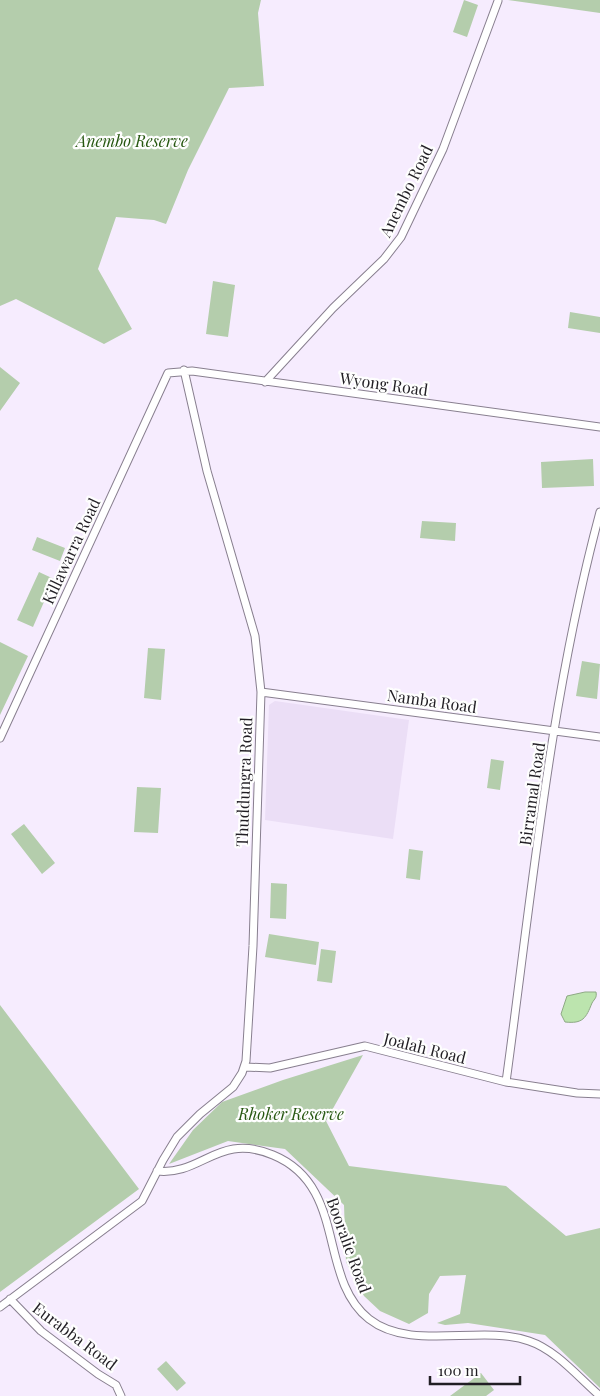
<svg xmlns="http://www.w3.org/2000/svg" width="600" height="1396" font-family="'Playfair Display',serif">
<rect width="100%" height="100%" fill="#f6ecfe"/>
<path fill="#ebdef6" d="M 275,701 L 409,720 L 393,839 L 265,820 L 269,705 Z"/>
<path fill="#b4cdac" d="M 0,0 L 261,0 L 258,13 L 264,86 L 229,88 L 188,170 L 166,224 L 154,220 L 116,217 L 98,269 L 132,329 L 104,344 L 16,299 L 0,306 Z
M 464,0 L 478,5 L 467,37 L 453,32 Z
M 508,0 L 600,0 L 600,13 Z
M 213,281 L 235,285 L 228,337 L 206,334 Z
M 570,312 L 600,317 L 600,333 L 568,328 Z
M 0,367 L 20,383 L 0,411 Z
M 593,459 L 594,486 L 542,488 L 541,462 Z
M 422,521 L 456,523 L 455,541 L 420,538 Z
M 37,537 L 65,548 L 60,561 L 32,550 Z
M 39,572 L 54,579 L 33,627 L 17,620 Z
M 0,642 L 28,656 L 0,715 Z
M 148,648 L 165,649 L 161,700 L 144,698 Z
M 582,661 L 600,664 L 597,699 L 576,696 Z
M 491,759 L 504,761 L 500,790 L 487,788 Z
M 137,787 L 161,788 L 158,833 L 134,832 Z
M 24,824 L 55,863 L 42,874 L 11,834 Z
M 409,849 L 423,851 L 420,880 L 406,878 Z
M 271,883 L 287,884 L 286,919 L 270,918 Z
M 269,934 L 319,942 L 316,965 L 265,957 Z
M 321,949 L 336,951 L 332,983 L 317,981 Z
M 0,1005 L 139,1189 L 0,1292 Z
M 363,1055 L 326,1121 L 349,1166 L 506,1186 L 566,1236 L 600,1228 L 600,1388 L 545,1335 L 468,1323 L 445,1325 L 437,1323 L 460,1314 L 466,1275 L 440,1276 L 429,1294 L 428,1313 L 409,1324 L 380,1311 L 364,1296 L 346,1262 L 344,1205 L 285,1149 L 228,1141 L 169,1164 L 193,1130 L 222,1102 L 283,1080 Z
M 166,1361 L 186,1383 L 177,1391 L 157,1369 Z
M 481,1373 L 494,1390 L 486,1396 L 450,1396 Z"/>
<path fill="#bce4ae" stroke="#8ea985" d="M 585,992 L 596,992 C 597,998 595,998 592,1003 C 586,1018 583,1024 565,1022 L 561,1014 L 567,996 Z"/>
<g fill="none" stroke-linecap="round" stroke-linejoin="round">
<defs>
<path id="minor" d="M 265,382 L 333,308 L 384,259 L 401,237 L 443,149 L 498,1
M 261,692 L 600,737
M 0,738 L 168,373 L 192,371 L 600,427
M 245,1067 L 270,1068 L 365,1046 L 506,1082 L 577,1093 L 600,1094
M 506,1082 C 532,892 550,698 600,512
M 157,1171 C 202,1176 218,1132 273,1155 C 348,1186 317,1278 369,1319 C 411,1352 480,1324 529,1341 C 556,1350 578,1377 600,1396
M 10,1299 L 41,1331 L 98,1374 L 116,1385 L 121,1396
M 0,1307 L 142,1201 L 163,1160 L 177,1137 L 200,1114 L 233,1087 L 242,1073 L 246,1061 L 253,946 L 261,692 L 255,636 L 207,471 L 184,370"/>
</defs>
<use href="#minor" stroke="#887f8f" stroke-width="9"/>
<use href="#minor" stroke="#fff" stroke-width="7"/>
</g>
<g text-anchor="middle" stroke-width="4.5" stroke-linejoin="round" paint-order="stroke">
<g font-size="16" font-style="italic" fill="#265710" stroke="#fefefe">
<text x="132" y="147">Anembo Reserve</text>
<text x="291" y="1120">Rhoker Reserve</text>
</g>
<g font-size="16" fill="#211e24" stroke="#fefefe">
<text transform="translate(406 191) rotate(-64)" y="6">Anembo Road</text>
<text transform="translate(384 384) rotate(8)" y="6">Wyong Road</text>
<text transform="translate(71 551) rotate(-65)" y="6">Killawarra Road</text>
<text transform="translate(432 701) rotate(8)" y="6">Namba Road</text>
<text transform="translate(244 782) rotate(-88)" y="6">Thuddungra Road</text>
<text transform="translate(532 794) rotate(-82)" y="6">Birramal Road</text>
<text transform="translate(425 1048) rotate(14)" y="6">Joalah Road</text>
<text transform="translate(349 1245) rotate(70)" y="6">Booralie Road</text>
<text transform="translate(75 1336) rotate(37)" y="6">Eurabba Road</text>
</g>
</g>
<path d="M430 1376v8h90v-8" fill="none" stroke="#211e24" stroke-width="2.5"/>
<text x="438" y="1376" font-size="15" fill="#211e24" stroke="#fefefe" stroke-width="4" paint-order="stroke">100 m</text>
</svg>
